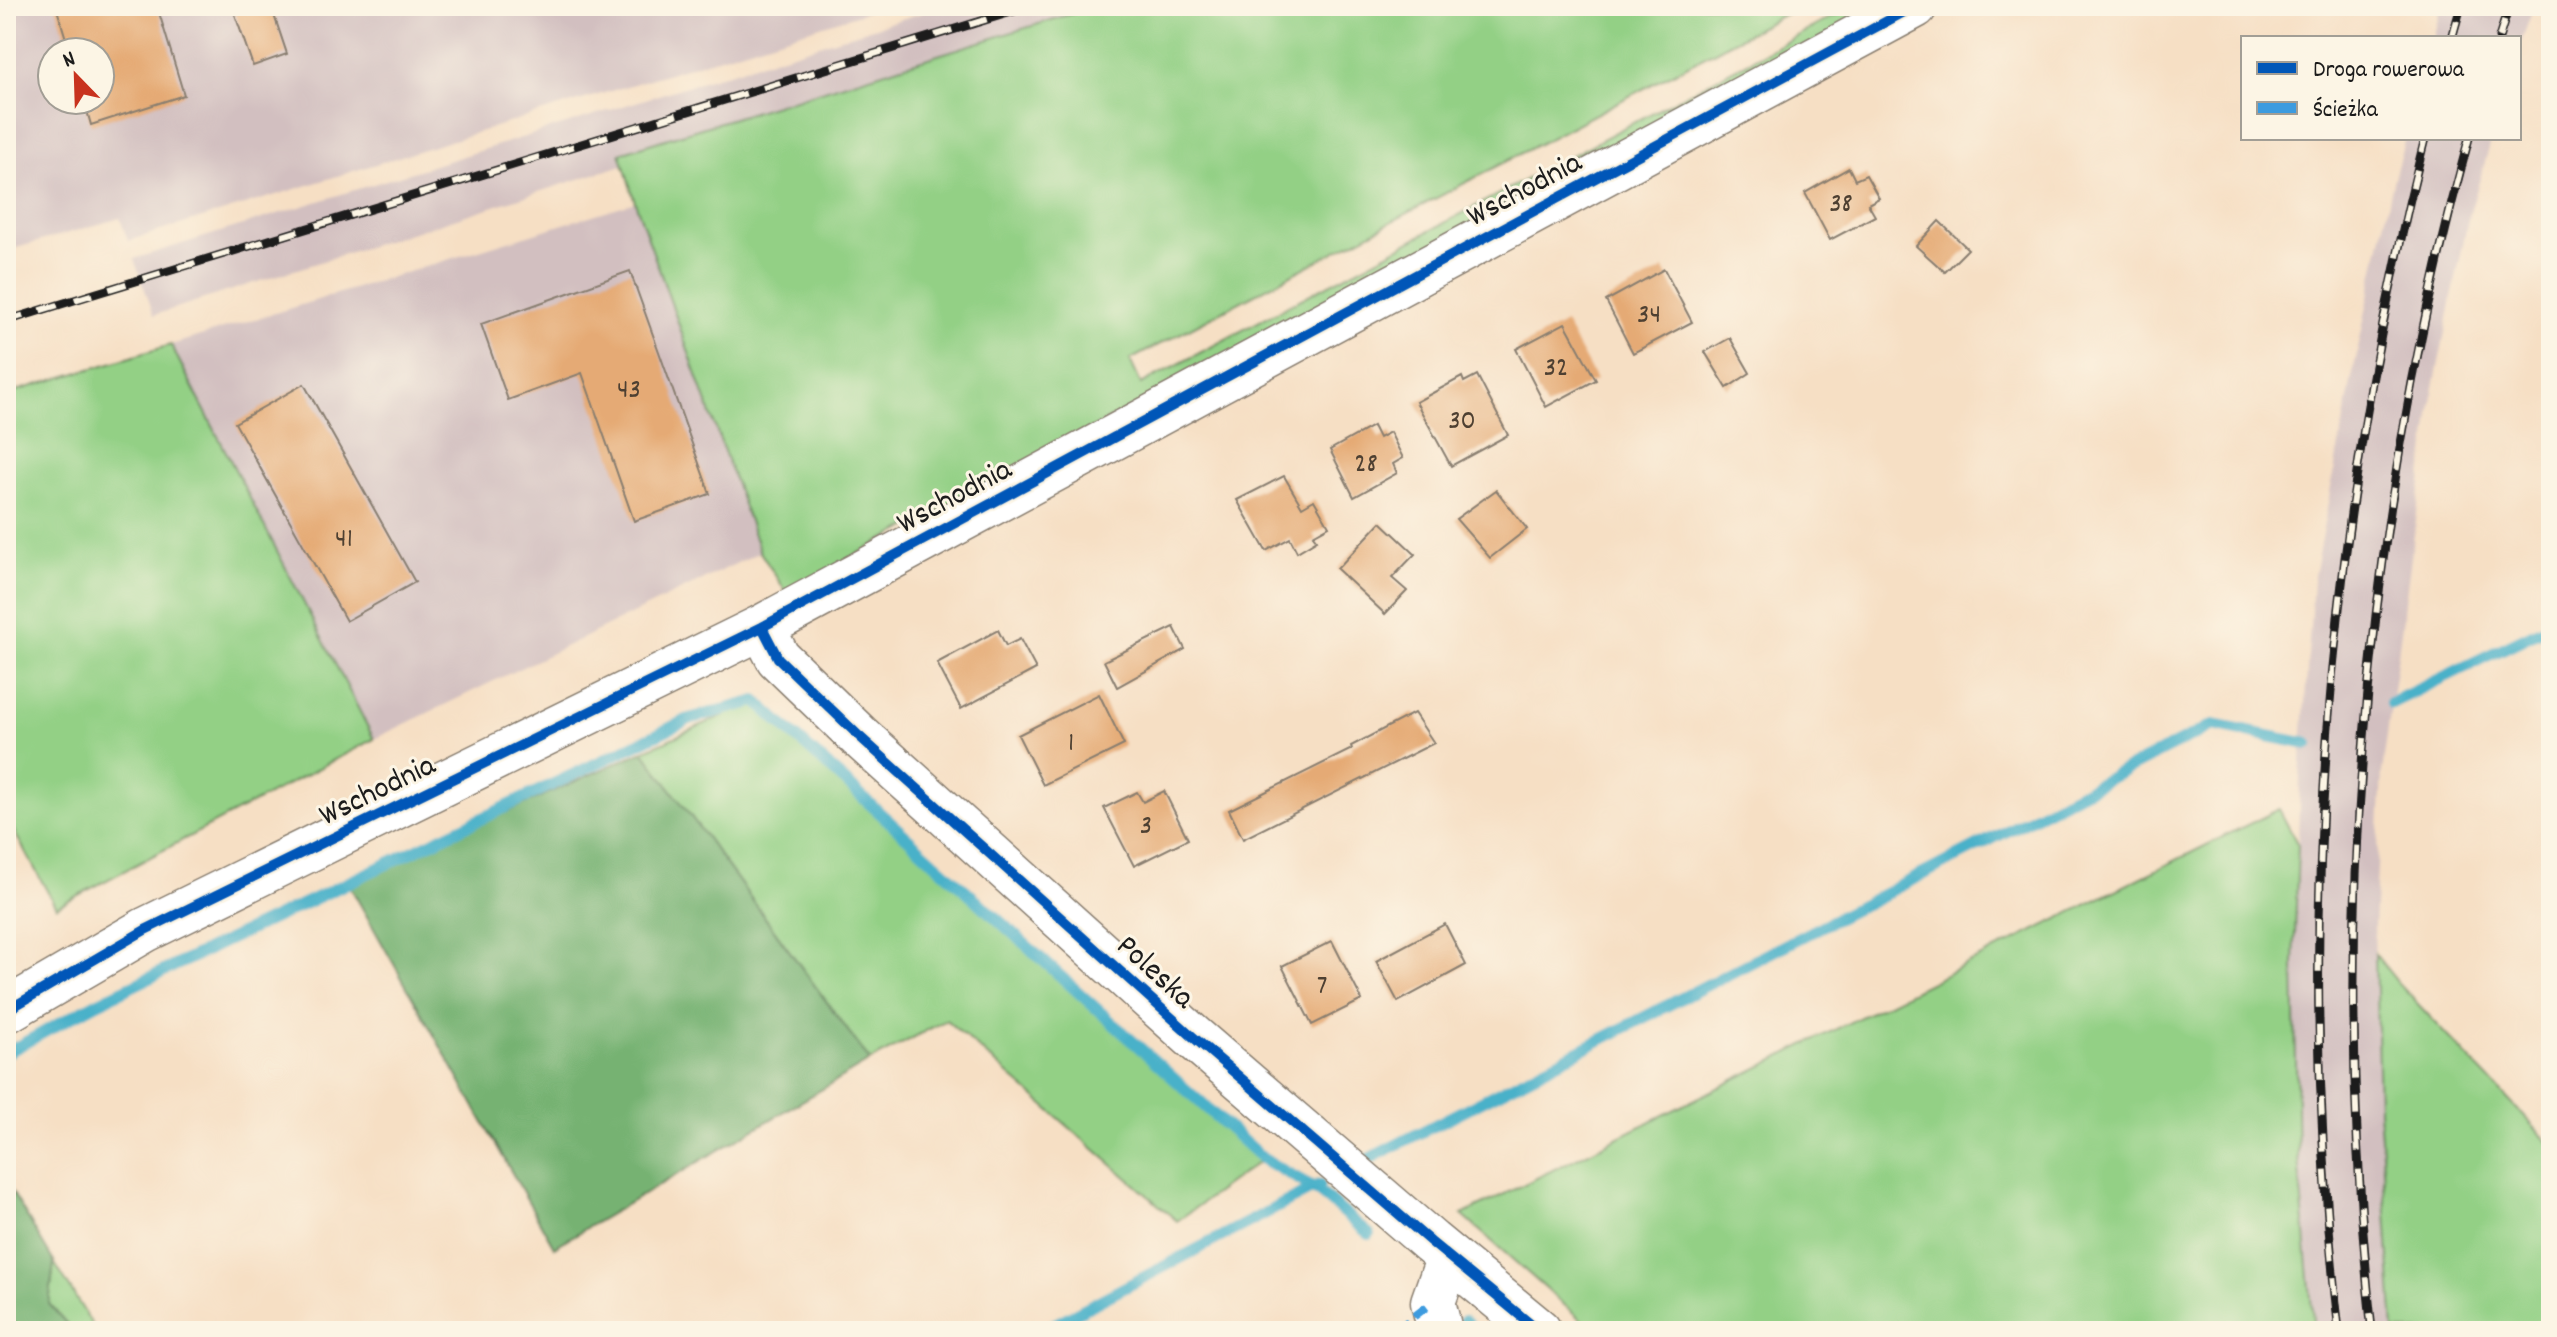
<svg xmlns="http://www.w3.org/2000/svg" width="2557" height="1337" font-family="Dekko,sans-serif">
<rect width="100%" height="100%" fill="#fcf5e5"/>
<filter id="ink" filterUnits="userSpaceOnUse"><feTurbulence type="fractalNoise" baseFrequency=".0125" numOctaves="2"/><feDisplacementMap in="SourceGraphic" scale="16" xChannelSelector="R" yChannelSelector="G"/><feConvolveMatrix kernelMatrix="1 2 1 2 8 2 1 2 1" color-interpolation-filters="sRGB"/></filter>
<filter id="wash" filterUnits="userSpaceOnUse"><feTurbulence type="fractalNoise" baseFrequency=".006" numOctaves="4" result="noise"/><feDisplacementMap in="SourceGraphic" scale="32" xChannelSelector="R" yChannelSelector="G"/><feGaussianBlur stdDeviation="1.8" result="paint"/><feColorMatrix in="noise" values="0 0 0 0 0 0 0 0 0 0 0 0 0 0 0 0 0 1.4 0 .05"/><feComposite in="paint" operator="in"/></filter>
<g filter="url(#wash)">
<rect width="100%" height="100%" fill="#f6dfc4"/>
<path fill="#d2bfc0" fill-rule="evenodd" d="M 6,6 L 885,6 L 128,241 L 120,218 L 6,251 ZM 52,52 L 100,52 L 100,100 L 52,100 Z
M 943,6 L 1120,6 L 154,315 L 134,259 Z
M 2441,6 L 2534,6 L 2519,48 L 2519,38 L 2433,38 Z
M 2405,138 L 2492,138 L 2468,219 L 2434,387 L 2382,772 L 2374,925 L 2379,1109 L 2394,1331 L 2314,1331 L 2298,1158 L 2294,964 L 2300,777 L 2313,581 L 2352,378 L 2393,182 Z
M 635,202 L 760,552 L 374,739 L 171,345 Z"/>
<path fill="#93d085" stroke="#587650" stroke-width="2" d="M 1097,6 L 1800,6 L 1130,360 L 1141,384 L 1853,6 L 1883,6 L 786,592 L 760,552 L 635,202 L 620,153 Z
M 171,345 L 374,739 L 56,907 L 6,817 L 6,394 Z
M 756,701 L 1263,1159 L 1177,1221 L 946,1020 L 870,1061 L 643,751 Z
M 2279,809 L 2298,845 L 2294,964 L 2298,1158 L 2314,1331 L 1594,1331 L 1462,1215 Z
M 2375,954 L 2399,984 L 2551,1145 L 2551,1331 L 2394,1331 L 2379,1109 Z
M 54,1262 L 96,1331 L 73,1331 L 49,1304 Z"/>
<path fill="#76b272" stroke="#496747" stroke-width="2" d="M 643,751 L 870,1061 L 554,1247 L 348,883 Z
M 6,1182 L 54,1262 L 49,1304 L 73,1331 L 6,1331 Z"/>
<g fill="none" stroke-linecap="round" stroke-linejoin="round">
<path stroke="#4ab1c9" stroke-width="12" d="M 2391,703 L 2551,625
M 6,1053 L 97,1003 L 689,719 L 756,701 L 1263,1159 L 1314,1188 L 1369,1234
M 1363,1162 L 2213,725 L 2308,744
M 1464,1321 L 1475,1331
M 1042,1331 L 1319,1185"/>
</g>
<g id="blocks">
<path fill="#e5aa74" d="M 56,6 L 157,6 L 184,95 L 91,125 L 84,100 L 100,100 L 100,52 L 70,52 Z
M 232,6 L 271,6 L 287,54 L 253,66 Z
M 1849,168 L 1855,180 L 1866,175 L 1879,198 L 1868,204 L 1875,216 L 1830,240 L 1805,193 Z
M 1939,221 L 1968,249 L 1945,272 L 1916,246 Z
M 1664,269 L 1692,322 L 1633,353 L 1606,301 Z
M 630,271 L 710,494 L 634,521 L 582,373 L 508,400 L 481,324 Z
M 1565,323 L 1596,380 L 1546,407 L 1516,349 Z
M 1730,338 L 1750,373 L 1727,388 L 1705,352 Z
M 1477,375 L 1508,435 L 1451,466 L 1416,402 L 1462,377 L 1464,382 Z
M 304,384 L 415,582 L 346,621 L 235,423 Z
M 1373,426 L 1379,438 L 1390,432 L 1403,458 L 1393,464 L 1397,473 L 1354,497 L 1330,450 Z
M 1284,476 L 1302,507 L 1314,500 L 1329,526 L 1313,535 L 1317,540 L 1297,552 L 1290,538 L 1266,551 L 1237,500 Z
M 1496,490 L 1527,529 L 1490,558 L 1456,519 Z
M 1381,522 L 1415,554 L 1392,578 L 1407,591 L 1385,614 L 1337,569 Z
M 1174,627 L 1185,649 L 1117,687 L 1104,661 Z
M 998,630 L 1006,646 L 1020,639 L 1036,669 L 961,709 L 937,663 Z
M 1099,694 L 1124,745 L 1043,785 L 1018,735 Z
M 1414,713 L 1434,743 L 1243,839 L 1229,810 L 1352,749 L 1351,746 Z
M 1164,791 L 1188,839 L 1134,866 L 1104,808 L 1137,792 L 1143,802 Z
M 1445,924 L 1466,965 L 1398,1002 L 1376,961 Z
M 1332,941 L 1362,1000 L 1312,1025 L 1282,966 Z"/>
</g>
</g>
<g filter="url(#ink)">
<use href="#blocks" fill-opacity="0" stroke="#897e70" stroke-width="2"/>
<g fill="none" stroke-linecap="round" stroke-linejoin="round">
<defs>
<path id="minor" d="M 762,627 L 778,658 L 859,736 L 1192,1036 L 1431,1242 L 1539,1331
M 6,1011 L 145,930 L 762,627 L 1915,6
M 1440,1331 L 1433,1302 L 1449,1257"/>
</defs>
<use href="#minor" stroke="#897e70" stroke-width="47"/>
<use href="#minor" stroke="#fff" stroke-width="44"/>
<defs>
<path id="rail" d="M 2452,38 L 2461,6
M 2499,38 L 2509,6
M 6,321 L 1030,6
M 2339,1331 C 2293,932 2326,527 2425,138
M 2372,1331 C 2329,933 2363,524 2469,138"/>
</defs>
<use href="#rail" stroke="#1c1c1c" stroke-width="9"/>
<use href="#rail" stroke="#fcf5e5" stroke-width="6" stroke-dasharray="18" stroke-linecap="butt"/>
<path stroke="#3c9bdf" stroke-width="8" stroke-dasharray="16 8" stroke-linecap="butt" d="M 1395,1331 L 1433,1302"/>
<defs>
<path id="cycleway" d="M 762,627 L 778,658 L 859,736 L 1192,1036 L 1431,1242 L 1539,1331
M 6,1011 L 145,930 L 762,627 L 1915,6"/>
</defs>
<use href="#cycleway" stroke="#fcf5e5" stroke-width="15"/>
<use href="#cycleway" stroke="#0057b8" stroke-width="10"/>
</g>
</g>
<g text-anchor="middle" stroke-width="6" stroke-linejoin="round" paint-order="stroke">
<g font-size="28" fill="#4e4032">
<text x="1841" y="211">38</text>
<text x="1649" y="322">34</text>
<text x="1556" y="375">32</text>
<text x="629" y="397">43</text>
<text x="1462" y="428">30</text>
<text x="1366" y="471">28</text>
<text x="344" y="546">41</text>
<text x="1071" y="750">1</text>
<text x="1146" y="833">3</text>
<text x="1322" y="993">7</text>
</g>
<g font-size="32" fill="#1c1c1c" stroke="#fcf5e5">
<text transform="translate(1523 187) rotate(-28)" y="11">Wschodnia</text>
<text transform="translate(953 494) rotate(-28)" y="11">Wschodnia</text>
<text transform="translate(376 788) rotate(-26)" y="11">Wschodnia</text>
<text transform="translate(1157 970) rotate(42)" y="11">Poleska</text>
</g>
</g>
<rect width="2557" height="1337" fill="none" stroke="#fcf5e5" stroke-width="32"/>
<rect x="2241" y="36" width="280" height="104" fill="#fcf5e5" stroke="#a29e95" stroke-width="2"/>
<rect x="2257" y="62" width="40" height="12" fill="#0057b8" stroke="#a29e95" stroke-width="2"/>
<text x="2313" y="76" font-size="24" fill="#1c1c1c">Droga rowerowa</text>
<rect x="2257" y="102" width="40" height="12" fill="#3c9bdf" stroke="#a29e95" stroke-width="2"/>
<text x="2313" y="116" font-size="24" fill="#1c1c1c">Ścieżka</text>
<g transform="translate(76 76) rotate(337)"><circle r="38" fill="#fcf5e5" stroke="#a29e95" stroke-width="2"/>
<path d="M0-6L14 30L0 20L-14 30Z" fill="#c8321e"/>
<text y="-12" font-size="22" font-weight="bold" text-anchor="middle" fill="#1c1c1c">N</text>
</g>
</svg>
